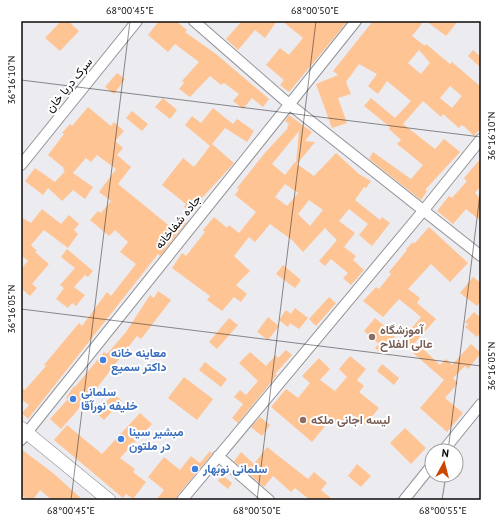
<svg xmlns="http://www.w3.org/2000/svg" width="502" height="521" font-family="'PT Sans',Vazirmatn,sans-serif">
<rect width="100%" height="100%" fill="#ebebf0"/>
<path fill="#ffc494" fill-rule="evenodd" d="M 61,21 L 68,21 L 79,31 L 60,51 L 45,38 Z
M 159,21 L 176,21 L 187,30 L 185,32 L 216,54 L 269,99 L 263,107 L 252,98 L 243,109 L 233,101 L 239,94 L 224,83 L 221,85 L 210,76 L 190,97 L 179,89 L 184,83 L 182,81 L 199,62 L 175,44 L 168,52 L 148,35 Z
M 242,21 L 277,21 L 265,38 L 255,30 L 238,50 L 226,39 Z
M 282,21 L 348,21 L 289,92 L 280,85 L 284,80 L 266,65 L 280,48 L 289,55 L 303,38 Z
M 373,21 L 424,21 L 412,36 L 425,46 L 426,44 L 450,64 L 452,62 L 481,87 L 481,128 L 474,136 L 465,127 L 461,125 L 459,128 L 443,114 L 441,117 L 423,101 L 403,124 L 435,149 L 444,139 L 460,152 L 425,190 L 427,191 L 421,200 L 369,159 L 373,152 L 411,179 L 423,165 L 397,144 L 401,140 L 389,129 L 390,127 L 364,106 L 371,98 L 395,118 L 411,101 L 387,81 L 378,94 L 368,86 L 377,74 L 359,64 L 346,82 L 351,94 L 338,98 L 347,123 L 332,128 L 316,84 L 338,75 L 333,71 ZM 419,50 L 430,63 L 421,74 L 408,63 ZM 450,86 L 462,96 L 452,108 L 440,98 Z
M 426,21 L 458,21 L 446,36 Z
M 473,50 L 481,57 L 481,68 L 468,56 Z
M 117,73 L 125,79 L 114,94 L 105,87 Z
M 163,98 L 177,110 L 170,119 L 155,107 Z
M 88,107 L 111,126 L 114,122 L 124,131 L 115,141 L 123,148 L 117,155 L 131,167 L 118,184 L 172,228 L 182,217 L 187,222 L 160,256 L 158,254 L 28,419 L 22,413 L 29,405 L 21,399 L 21,387 L 25,390 L 46,366 L 44,365 L 79,323 L 82,326 L 107,292 L 111,296 L 136,264 L 120,252 L 128,242 L 115,230 L 109,236 L 90,220 L 98,211 L 101,213 L 111,201 L 99,192 L 116,169 L 97,155 L 91,162 L 86,158 L 73,173 L 93,187 L 85,199 L 73,190 L 62,201 L 48,188 L 43,195 L 25,181 L 35,168 L 55,182 L 65,171 L 63,170 L 64,168 L 48,155 L 64,134 L 62,133 L 70,124 L 72,126 Z
M 213,108 L 233,124 L 237,119 L 254,131 L 247,142 L 225,128 L 212,144 L 234,163 L 202,198 L 192,213 L 184,207 L 186,204 L 162,185 L 183,158 L 194,167 L 210,146 L 185,125 L 192,116 L 201,123 Z
M 132,111 L 148,124 L 142,131 L 126,118 Z
M 289,115 L 312,132 L 305,141 L 315,142 L 297,164 L 314,176 L 336,153 L 359,174 L 371,181 L 366,188 L 364,187 L 355,200 L 380,220 L 382,217 L 390,223 L 372,246 L 359,235 L 368,224 L 349,209 L 339,221 L 355,233 L 344,247 L 356,256 L 353,260 L 364,270 L 351,285 L 343,278 L 348,273 L 331,259 L 325,266 L 319,261 L 337,240 L 325,228 L 303,252 L 292,240 L 270,224 L 255,242 L 249,237 L 234,256 L 250,271 L 236,285 L 247,294 L 241,302 L 234,297 L 222,311 L 207,300 L 210,296 L 172,268 L 182,253 L 186,256 L 205,232 L 203,230 L 214,217 L 227,228 L 229,225 L 239,233 L 256,212 L 235,195 L 239,189 L 237,188 L 264,154 L 288,128 L 287,127 L 289,124 L 285,121 ZM 299,131 L 296,163 L 295,162 L 285,175 L 272,164 ZM 285,184 L 298,193 L 287,206 L 275,197 ZM 309,200 L 323,210 L 310,226 L 298,214 Z
M 481,158 L 481,186 L 475,193 L 481,199 L 481,221 L 466,209 L 453,224 L 437,211 L 449,196 L 452,198 L 467,181 L 464,178 Z
M 42,209 L 61,224 L 69,215 L 79,224 L 74,230 L 78,234 L 68,248 L 44,230 L 31,245 L 37,251 L 35,252 L 49,264 L 32,284 L 37,288 L 30,296 L 21,288 L 21,269 L 28,261 L 21,255 L 21,217 L 31,223 Z
M 429,227 L 468,263 L 450,282 L 431,264 L 408,289 L 420,298 L 417,303 L 436,319 L 411,347 L 402,340 L 421,317 L 399,299 L 383,317 L 363,301 L 376,287 L 379,289 L 391,274 L 389,272 L 407,250 L 406,249 L 413,242 L 414,244 Z
M 67,249 L 93,271 L 88,277 L 85,275 L 74,287 L 85,295 L 76,306 L 72,303 L 68,308 L 56,299 L 64,288 L 60,285 L 75,268 L 61,257 Z
M 283,265 L 301,280 L 295,288 L 276,274 Z
M 473,277 L 481,283 L 481,301 L 477,306 L 460,293 Z
M 158,291 L 171,300 L 141,339 L 137,336 L 89,398 L 87,395 L 77,411 L 61,429 L 50,419 L 68,399 L 66,398 L 74,386 L 75,387 L 104,352 L 107,354 L 126,332 L 150,295 L 154,298 Z
M 329,297 L 336,303 L 316,326 L 309,319 Z
M 295,308 L 308,318 L 299,329 L 290,323 L 288,327 L 279,320 L 286,310 L 291,314 Z
M 474,312 L 481,318 L 481,332 L 477,337 L 465,327 L 468,324 L 465,322 Z
M 268,317 L 279,326 L 268,340 L 257,332 Z
M 229,318 L 238,325 L 217,349 L 209,342 Z
M 375,318 L 390,331 L 392,330 L 397,334 L 381,353 L 375,348 L 379,344 L 364,331 Z
M 418,344 L 440,365 L 446,359 L 452,365 L 471,344 L 481,353 L 468,369 L 465,366 L 453,378 L 458,383 L 445,398 L 463,413 L 447,432 L 420,408 L 444,380 L 412,352 Z
M 286,350 L 292,355 L 275,374 L 277,375 L 238,423 L 232,418 L 243,404 L 234,397 L 240,390 L 246,395 L 258,381 L 239,363 L 250,352 L 266,366 L 276,355 L 278,358 Z
M 350,356 L 366,369 L 357,380 L 364,386 L 359,392 L 379,408 L 365,425 L 352,415 L 342,427 L 331,419 L 312,442 L 271,407 L 286,389 L 298,398 L 310,383 L 302,376 L 319,358 L 330,369 L 320,380 L 335,391 L 347,377 L 339,369 Z
M 205,362 L 227,379 L 221,387 L 199,370 Z
M 382,364 L 399,378 L 394,385 L 377,371 Z
M 184,377 L 213,399 L 197,420 L 168,398 Z
M 114,394 L 122,401 L 104,420 L 95,412 Z
M 140,413 L 152,424 L 120,458 L 135,469 L 133,472 L 146,482 L 133,499 L 126,494 L 123,498 L 54,440 L 67,425 L 102,454 Z
M 260,417 L 270,425 L 262,436 L 251,427 Z
M 405,428 L 426,448 L 411,464 L 390,443 Z
M 267,447 L 308,479 L 314,472 L 327,483 L 321,490 L 333,500 L 310,500 L 295,488 L 291,492 L 273,476 L 264,487 L 234,461 L 241,452 L 254,464 Z
M 21,449 L 53,473 L 83,500 L 52,500 L 40,490 L 33,500 L 28,500 L 21,495 Z
M 210,451 L 212,454 L 177,496 L 176,500 L 156,500 L 164,490 L 148,477 L 164,457 L 180,470 L 191,456 L 200,463 Z
M 357,464 L 371,476 L 361,487 L 348,476 Z
M 222,475 L 232,483 L 228,489 L 218,481 Z"/>
<g fill="none" stroke-linecap="round" stroke-linejoin="round">
<defs>
<path id="minor" d="M 194,21 L 289,104 L 481,256
M 21,165 L 137,21
M 21,440 L 356,21
M 443,451 L 481,404
M 218,456 L 269,500
M 182,500 L 423,211 L 481,139
M 404,500 L 432,465"/>
<path id="major" d="M 21,428 L 109,500"/>
</defs>
<use href="#minor" stroke="#929397" stroke-width="12"/>
<use href="#major" stroke="#929397" stroke-width="14"/>
<use href="#minor" stroke="#fff" stroke-width="10"/>
<use href="#major" stroke="#fff" stroke-width="13"/>
</g>
<path fill="none" stroke="#0b0b0d" stroke-width="1" stroke-opacity="0.45" d="M 21,80 L 481,137M 21,309 L 481,366M 448,451 L 481,186M 71,500 L 130,21M 257,500 L 316,21M 442,500 L 446,475"/>
<g fill="#8d6e63" stroke="#fff" stroke-width="1.5">
<circle cx="372" cy="337" r="4"/>
<circle cx="303" cy="420" r="4"/>
</g>
<g fill="#3f7fe0" stroke="#fff" stroke-width="1.5">
<circle cx="103" cy="360" r="4"/>
<circle cx="73" cy="399" r="4"/>
<circle cx="121" cy="439" r="4"/>
<circle cx="195" cy="469" r="4"/>
</g>
<g text-anchor="middle" stroke-width="4" stroke-linejoin="round" paint-order="stroke">
<g font-size="12" fill="#0b0b0d" stroke="#fff">
<text transform="translate(69 85) rotate(-51)" y="4">سرک دریا خان</text>
<text transform="translate(178 222) rotate(-51)" y="4">جاده شفاخانه</text>
</g>
<g font-size="12" font-weight="bold" fill="#785e54" stroke="#fff" text-anchor="start">
<text x="380" y="334">آموزشگاه<tspan x="380" dy="14">عالی الفلاح</tspan></text>
<text x="311" y="424">لیسه اجانی ملکه</text>
</g>
<g font-size="12" font-weight="bold" fill="#366cbe" stroke="#fff" text-anchor="start">
<text x="111" y="357">معاینه خانه<tspan x="111" dy="14">داکتر سمیع</tspan></text>
<text x="81" y="396">سلمانی<tspan x="81" dy="14">خلیفه نورآقا</tspan></text>
<text x="129" y="436">مبشیر سینا<tspan x="129" dy="14">در ملتون</tspan></text>
<text x="203" y="473">سلمانی نوبهار</text>
</g>
</g>
<rect width="502" height="521" fill="none" stroke="#ffffff" stroke-width="44"/>
<g transform="translate(444 463) rotate(7)"><circle r="19" fill="#ffffff" stroke="#9d9d9e"/>
<path d="M0-3L7 15L0 10L-7 15Z" fill="#cb4600"/>
<text y="-6" font-size="11" font-weight="bold" text-anchor="middle" fill="#0b0b0d">N</text>
</g>
<rect x="22" y="22" width="458" height="477" fill="none" stroke="#0b0b0d" stroke-width="1.5"/>
<g font-size="10" text-anchor="middle" fill="#0b0b0d">
<text x="130" y="14">68°00'45"E</text>
<text x="315" y="14">68°00'50"E</text>
<text transform="translate(11 80) rotate(-90)" y="4">36°16'10"N</text>
<text transform="translate(491 136) rotate(-90)" y="4">36°16'10"N</text>
<text transform="translate(11 309) rotate(-90)" y="4">36°16'05"N</text>
<text transform="translate(491 366) rotate(-90)" y="4">36°16'05"N</text>
<text x="71" y="514">68°00'45"E</text>
<text x="257" y="514">68°00'50"E</text>
<text x="443" y="514">68°00'55"E</text>
</g>
</svg>
